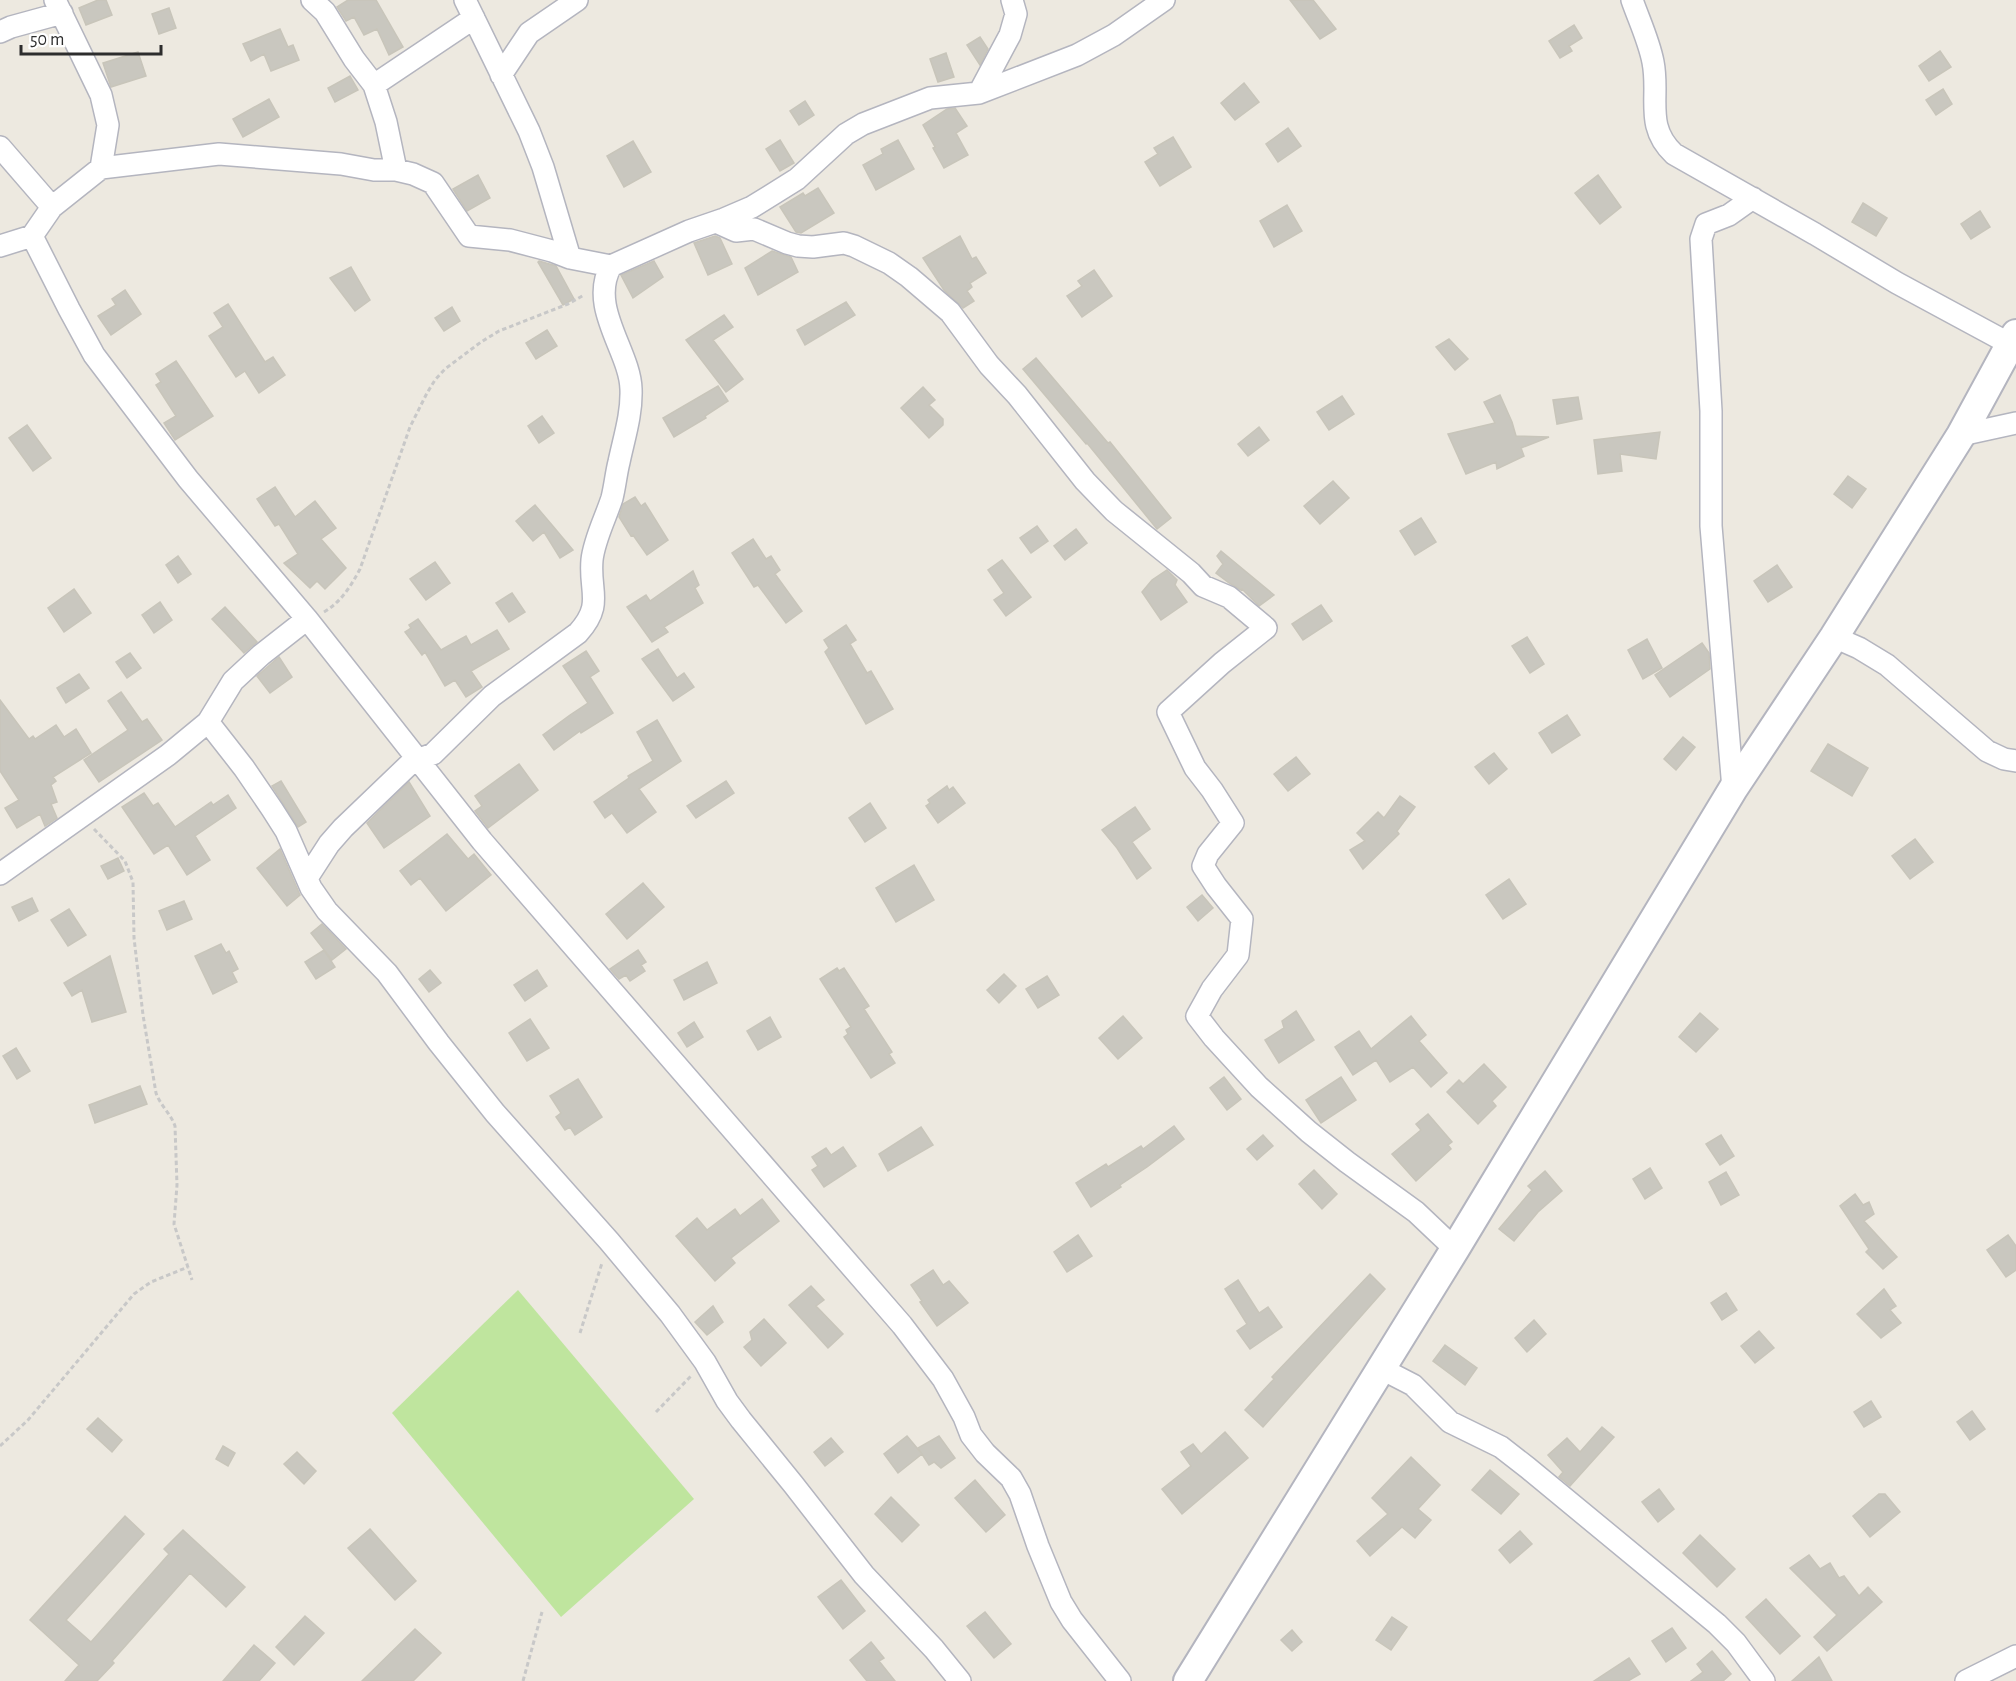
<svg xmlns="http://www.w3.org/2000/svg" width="2016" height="1681" font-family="'Alegreya Sans',sans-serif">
<rect width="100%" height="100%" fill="#ede9e0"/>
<path fill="#bfe59e" d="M 518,1290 L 694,1499 L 561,1617 L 392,1413 Z"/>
<path fill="#c9c7bf" stroke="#c8c5ba" stroke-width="1.5" d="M 98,0 L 106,0 L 112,15 L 86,25 L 79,8 Z
M 348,0 L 376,0 L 403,47 L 389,55 L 377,29 L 364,35 L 354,17 L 346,21 L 337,7 Z
M 1290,0 L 1313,0 L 1336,29 L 1320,39 Z
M 169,8 L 176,28 L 159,34 L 152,14 Z
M 1574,25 L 1582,38 L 1569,46 L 1572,51 L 1560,58 L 1549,41 Z
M 280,29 L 288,47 L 293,45 L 299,60 L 271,71 L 264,54 L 251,61 L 243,44 Z
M 980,37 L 988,49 L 980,65 L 967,45 Z
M 1940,51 L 1951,67 L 1929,81 L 1919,66 Z
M 138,52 L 146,76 L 111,87 L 103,63 Z
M 946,53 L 954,77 L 938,82 L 930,59 Z
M 350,76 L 358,90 L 335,102 L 328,88 Z
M 1244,83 L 1259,102 L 1235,120 L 1221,103 Z
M 1943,89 L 1952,104 L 1936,115 L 1926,100 Z
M 269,99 L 279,117 L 243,137 L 233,119 Z
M 805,101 L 814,115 L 799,125 L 790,111 Z
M 955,108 L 967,126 L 956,133 L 968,155 L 944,168 L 933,148 L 935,147 L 923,125 L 947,109 Z
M 1288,128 L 1301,146 L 1278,162 L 1266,144 Z
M 1173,137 L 1191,167 L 1160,186 L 1145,162 L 1158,154 L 1154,148 Z
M 780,140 L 794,163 L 780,171 L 766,149 Z
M 898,140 L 914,169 L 876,190 L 863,165 L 883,154 L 881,149 Z
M 633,141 L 651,172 L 624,187 L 607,156 Z
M 478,175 L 490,198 L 467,211 L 453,189 Z
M 1598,175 L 1621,207 L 1600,224 L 1575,193 Z
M 818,188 L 834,213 L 801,233 L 796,232 L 780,207 L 803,193 L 805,196 Z
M 1863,203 L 1887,218 L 1876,236 L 1852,222 Z
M 1287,205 L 1302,231 L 1274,247 L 1260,221 Z
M 1980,211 L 1990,227 L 1971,239 L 1961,224 Z
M 715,236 L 720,238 L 732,264 L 708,275 L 694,243 Z
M 960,236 L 972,259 L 976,257 L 986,273 L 970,283 L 972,287 L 967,291 L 974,301 L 963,308 L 944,290 L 923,258 Z
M 772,251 L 791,257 L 798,272 L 758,295 L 745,268 Z
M 539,261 L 556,266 L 574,299 L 563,305 L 538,262 Z
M 654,261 L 663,277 L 633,298 L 621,275 Z
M 351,267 L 370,300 L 355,311 L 330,278 Z
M 1094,270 L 1112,296 L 1082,317 L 1067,296 L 1082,286 L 1078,281 Z
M 125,290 L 141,314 L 111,335 L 98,316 L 116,305 L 112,299 Z
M 846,302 L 855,315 L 805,345 L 797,330 Z
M 228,304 L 265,362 L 273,357 L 285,375 L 259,393 L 245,371 L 236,377 L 209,336 L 223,327 L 214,313 Z
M 452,307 L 460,321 L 444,331 L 435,318 Z
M 724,315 L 733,327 L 713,340 L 743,379 L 726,392 L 686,340 Z
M 547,330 L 557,346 L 536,359 L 526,343 Z
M 1449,339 L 1468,359 L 1455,370 L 1436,347 Z
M 1036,358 L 1108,443 L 1110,442 L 1171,518 L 1157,529 L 1087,443 L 1086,444 L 1023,369 Z
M 176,361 L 213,416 L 175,440 L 164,423 L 176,416 L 156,385 L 161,382 L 156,374 Z
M 718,386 L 728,401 L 705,416 L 706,418 L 674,437 L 663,418 Z
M 923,387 L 935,400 L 929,405 L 943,419 L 943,425 L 929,438 L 901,408 Z
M 1500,395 L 1512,422 L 1516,436 L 1549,437 L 1521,448 L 1524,456 L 1497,469 L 1496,462 L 1466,474 L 1448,434 L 1495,423 L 1484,402 Z
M 1342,396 L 1354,414 L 1329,430 L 1317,412 Z
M 1578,397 L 1582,419 L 1557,424 L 1553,400 Z
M 542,416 L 554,433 L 539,443 L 528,426 Z
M 27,425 L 51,458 L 33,471 L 9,438 Z
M 1259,427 L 1269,440 L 1248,456 L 1238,444 Z
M 1660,432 L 1656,459 L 1620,454 L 1622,471 L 1598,474 L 1594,440 Z
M 1848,476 L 1866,489 L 1852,508 L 1834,494 Z
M 1333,481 L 1349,498 L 1320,524 L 1304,506 Z
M 275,487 L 295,517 L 315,501 L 336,528 L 321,539 L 346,568 L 325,589 L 317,581 L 310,588 L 284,563 L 298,554 L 279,524 L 275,526 L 257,499 Z
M 635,497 L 641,506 L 645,503 L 668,540 L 647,555 L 633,535 L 631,536 L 619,517 L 623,504 Z
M 535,505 L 552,525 L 573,550 L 560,558 L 544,532 L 533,541 L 516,521 Z
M 1421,518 L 1436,542 L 1415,555 L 1400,531 Z
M 1037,526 L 1048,541 L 1031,553 L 1020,538 Z
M 1076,529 L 1087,543 L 1065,560 L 1054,546 Z
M 753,539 L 766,559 L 771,556 L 780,570 L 775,574 L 802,611 L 786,623 L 758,585 L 754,587 L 732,553 Z
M 1221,551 L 1274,595 L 1259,606 L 1242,589 L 1241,590 L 1229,583 L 1216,573 L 1223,564 L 1217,556 Z
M 178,556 L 191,574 L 178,583 L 166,565 Z
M 1002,560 L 1031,597 L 1006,616 L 994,600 L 1004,593 L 988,570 Z
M 435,562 L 450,583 L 426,600 L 410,579 Z
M 1777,565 L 1792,587 L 1768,602 L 1754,581 Z
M 1167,570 L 1177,580 L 1175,585 L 1187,602 L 1161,620 L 1142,592 L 1152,580 Z
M 693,571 L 699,585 L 695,588 L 703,603 L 664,627 L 668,632 L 652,642 L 627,607 L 646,595 L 650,601 Z
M 74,589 L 91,613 L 64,632 L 48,608 Z
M 512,593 L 525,612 L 509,622 L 496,603 Z
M 160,602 L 172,620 L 154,633 L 142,615 Z
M 1321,605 L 1332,621 L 1303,640 L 1292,624 Z
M 225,607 L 257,642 L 244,653 L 212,619 Z
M 418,619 L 441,650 L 466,636 L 471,645 L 497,630 L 509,649 L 471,671 L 482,687 L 466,697 L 455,680 L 445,686 L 425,652 L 422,655 L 405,632 L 411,628 L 409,625 Z
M 846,625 L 856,640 L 850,644 L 867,673 L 871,671 L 893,709 L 866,724 L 825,652 L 829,648 L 824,640 Z
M 1527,637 L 1544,664 L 1530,673 L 1512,646 Z
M 1647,639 L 1662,668 L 1643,679 L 1628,650 Z
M 1702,643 L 1709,653 L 1710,669 L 1670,697 L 1655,675 Z
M 658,649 L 677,678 L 684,673 L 694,687 L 673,701 L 642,659 Z
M 586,651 L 599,671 L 590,677 L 613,713 L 581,733 L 580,731 L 554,750 L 543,735 L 570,715 L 588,703 L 563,666 Z
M 130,653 L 141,668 L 127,678 L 116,662 Z
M 279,657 L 292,677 L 270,693 L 257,676 Z
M 79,674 L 89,688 L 66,703 L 57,688 Z
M 121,692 L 142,722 L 147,719 L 162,740 L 99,782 L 84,760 L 128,730 L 108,701 Z
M 0,700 L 29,739 L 33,736 L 35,739 L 56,725 L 64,737 L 76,729 L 91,753 L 53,777 L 56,781 L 51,785 L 57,802 L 51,804 L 57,818 L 45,826 L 40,814 L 17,828 L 5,808 L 19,800 L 0,771 Z
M 1567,715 L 1580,735 L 1552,753 L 1539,733 Z
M 657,720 L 681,761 L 639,789 L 656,812 L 627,833 L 612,813 L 605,818 L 594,802 L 629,778 L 628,776 L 653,761 L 637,732 Z
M 1683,737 L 1695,747 L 1676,770 L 1664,759 Z
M 1828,744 L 1868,768 L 1852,796 L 1811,771 Z
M 1494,753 L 1507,769 L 1489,784 L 1475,767 Z
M 1296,757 L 1310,774 L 1288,791 L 1274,774 Z
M 519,764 L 538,790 L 488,828 L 475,811 L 482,806 L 475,796 Z
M 281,781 L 306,822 L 298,827 L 272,786 Z
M 726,781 L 734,793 L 696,818 L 687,806 Z
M 409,782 L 430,816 L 384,848 L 367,823 Z
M 947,786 L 949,790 L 953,787 L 965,803 L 938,823 L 926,806 L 930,803 L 928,800 Z
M 144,793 L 153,806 L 158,803 L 175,827 L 211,802 L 213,805 L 228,795 L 236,808 L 195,836 L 210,860 L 187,875 L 168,845 L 154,854 L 122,807 Z
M 1400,796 L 1415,807 L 1397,831 L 1399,834 L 1363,869 L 1350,850 L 1365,841 L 1357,833 L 1378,812 L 1384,818 Z
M 870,803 L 886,828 L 865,842 L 849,818 Z
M 1135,807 L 1150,829 L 1132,842 L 1151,868 L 1137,879 L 1117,848 L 1102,830 Z
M 447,834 L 468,859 L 474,854 L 491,875 L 446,911 L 420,878 L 411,885 L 400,871 Z
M 1915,839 L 1933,862 L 1910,879 L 1892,856 Z
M 280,849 L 300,895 L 287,906 L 257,868 Z
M 118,858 L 124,871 L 108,879 L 101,866 Z
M 914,865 L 934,900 L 896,922 L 876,888 Z
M 1509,879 L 1526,904 L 1503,919 L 1486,895 Z
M 643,883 L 664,907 L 627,939 L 606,914 Z
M 1202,895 L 1213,908 L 1198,921 L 1187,907 Z
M 32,898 L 38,911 L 19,921 L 12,907 Z
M 184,901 L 192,919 L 167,930 L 159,911 Z
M 69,909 L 86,935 L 68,946 L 51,920 Z
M 322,924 L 346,949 L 332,960 L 311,933 Z
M 221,944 L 226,953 L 229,951 L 238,969 L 232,972 L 237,982 L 213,994 L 195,956 Z
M 324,950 L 335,967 L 316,979 L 305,962 Z
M 638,950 L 646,962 L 641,965 L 645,971 L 630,981 L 626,975 L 619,979 L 610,969 Z
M 110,956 L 126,1012 L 92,1022 L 82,990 L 72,996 L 64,983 Z
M 707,962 L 717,983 L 684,1000 L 674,980 Z
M 837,968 L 839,971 L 844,968 L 869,1006 L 864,1009 L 892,1052 L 889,1054 L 895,1063 L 871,1078 L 844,1037 L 848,1034 L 846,1030 L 851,1027 L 820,979 Z
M 430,970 L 441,983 L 429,992 L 419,979 Z
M 537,970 L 547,986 L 525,1001 L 514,985 Z
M 1004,974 L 1016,986 L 999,1003 L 987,990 Z
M 1047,976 L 1059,995 L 1038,1008 L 1026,989 Z
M 1296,1011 L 1314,1040 L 1279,1063 L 1265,1040 L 1284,1028 L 1282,1021 Z
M 1700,1013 L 1718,1029 L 1696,1052 L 1679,1037 Z
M 1123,1016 L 1142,1038 L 1118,1059 L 1099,1038 Z
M 1411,1016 L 1426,1035 L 1419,1041 L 1447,1073 L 1431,1087 L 1413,1067 L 1390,1082 L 1376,1060 L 1353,1075 L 1335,1047 L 1359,1031 L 1371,1049 Z
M 770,1017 L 781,1037 L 758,1050 L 747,1031 Z
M 530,1019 L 549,1048 L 527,1061 L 509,1033 Z
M 694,1022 L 703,1037 L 687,1047 L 678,1033 Z
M 16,1048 L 30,1071 L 17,1079 L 3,1056 Z
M 1484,1064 L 1506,1087 L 1492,1101 L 1496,1106 L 1478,1124 L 1447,1092 L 1459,1080 L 1463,1084 Z
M 1224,1077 L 1241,1099 L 1227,1110 L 1210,1088 Z
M 1341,1077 L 1356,1100 L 1321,1123 L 1306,1100 Z
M 578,1079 L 602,1117 L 575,1135 L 570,1127 L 565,1130 L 556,1117 L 561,1113 L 550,1096 Z
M 140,1086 L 147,1104 L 95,1123 L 89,1105 Z
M 1428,1114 L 1452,1142 L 1448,1145 L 1451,1149 L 1416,1181 L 1392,1154 L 1421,1130 L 1416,1124 Z
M 1174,1126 L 1184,1139 L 1147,1167 L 1120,1185 L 1121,1187 L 1091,1207 L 1076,1183 L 1106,1164 L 1108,1167 L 1141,1146 L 1143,1149 Z
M 921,1127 L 933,1145 L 888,1171 L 879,1154 Z
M 1263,1135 L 1273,1146 L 1257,1160 L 1247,1149 Z
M 1721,1135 L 1734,1156 L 1720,1165 L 1706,1144 Z
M 843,1147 L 856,1166 L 824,1187 L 812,1170 L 818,1166 L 812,1157 L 826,1148 L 831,1155 Z
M 1650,1168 L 1662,1188 L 1645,1199 L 1633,1179 Z
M 1314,1170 L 1337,1194 L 1322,1209 L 1299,1184 Z
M 1545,1171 L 1562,1191 L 1538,1212 L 1514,1241 L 1499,1229 L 1532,1190 L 1528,1186 Z
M 1726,1172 L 1739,1195 L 1721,1205 L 1709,1182 Z
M 1855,1194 L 1863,1205 L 1869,1202 L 1874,1214 L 1864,1221 L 1897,1257 L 1883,1269 L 1866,1252 L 1869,1249 L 1840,1206 Z
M 762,1199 L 779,1221 L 731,1258 L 735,1263 L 715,1281 L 676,1236 L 697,1218 L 707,1230 L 735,1209 L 740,1216 Z
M 1078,1235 L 1092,1256 L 1067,1272 L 1054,1252 Z
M 2008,1235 L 2016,1246 L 2016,1270 L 2006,1277 L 1987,1250 Z
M 933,1270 L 943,1285 L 949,1281 L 968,1303 L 937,1326 L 920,1302 L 922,1301 L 911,1285 Z
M 1370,1274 L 1385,1289 L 1263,1427 L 1245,1410 L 1274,1379 L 1272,1377 Z
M 1238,1280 L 1259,1313 L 1268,1307 L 1282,1327 L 1250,1349 L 1237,1331 L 1247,1324 L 1225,1289 Z
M 811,1286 L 824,1300 L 816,1306 L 843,1334 L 828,1348 L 789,1305 Z
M 1884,1289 L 1896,1306 L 1890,1310 L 1901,1323 L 1881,1338 L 1857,1314 Z
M 1726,1293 L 1737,1310 L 1722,1320 L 1711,1303 Z
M 713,1306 L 723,1322 L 707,1335 L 695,1322 Z
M 764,1319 L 786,1343 L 761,1366 L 744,1347 L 752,1340 L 750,1332 Z
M 1534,1320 L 1546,1334 L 1527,1352 L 1515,1338 Z
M 1759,1331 L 1774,1348 L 1755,1363 L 1741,1346 Z
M 1445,1345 L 1477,1368 L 1465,1385 L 1433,1361 Z
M 1871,1401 L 1881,1417 L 1864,1427 L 1854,1412 Z
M 1972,1411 L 1985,1429 L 1970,1440 L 1957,1422 Z
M 98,1418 L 122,1440 L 112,1452 L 87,1429 Z
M 1602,1427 L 1614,1437 L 1570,1486 L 1559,1477 L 1563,1472 L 1548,1455 L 1567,1438 L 1580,1452 Z
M 1225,1432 L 1248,1458 L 1182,1514 L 1162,1489 L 1191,1466 L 1181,1452 L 1193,1444 L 1201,1454 Z
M 907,1436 L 922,1454 L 898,1473 L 884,1454 Z
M 939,1436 L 955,1458 L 941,1468 L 934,1462 L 929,1465 L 918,1448 Z
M 831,1438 L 843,1452 L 825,1466 L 814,1452 Z
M 223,1446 L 235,1453 L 228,1466 L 216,1459 Z
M 297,1452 L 316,1471 L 304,1484 L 284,1464 Z
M 1411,1457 L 1440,1485 L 1418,1509 L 1431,1520 L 1415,1538 L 1402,1527 L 1370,1556 L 1357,1541 L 1388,1514 L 1372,1498 Z
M 1490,1470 L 1519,1494 L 1501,1514 L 1472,1490 Z
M 975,1480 L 1005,1515 L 986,1532 L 955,1498 Z
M 1659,1489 L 1674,1509 L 1658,1522 L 1642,1502 Z
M 1879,1494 L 1885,1494 L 1900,1512 L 1870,1537 L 1853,1516 Z
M 891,1497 L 919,1525 L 902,1542 L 875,1514 Z
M 125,1516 L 144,1534 L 66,1620 L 91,1642 L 169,1554 L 164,1549 L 183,1530 L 245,1587 L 226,1607 L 190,1573 L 112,1661 L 114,1663 L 97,1681 L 65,1681 L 79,1665 L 30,1620 Z
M 370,1529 L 416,1581 L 395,1600 L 348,1548 Z
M 1520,1531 L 1532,1544 L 1510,1563 L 1499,1550 Z
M 1700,1535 L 1735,1569 L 1717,1587 L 1683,1553 Z
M 1809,1555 L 1820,1569 L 1830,1563 L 1839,1578 L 1844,1576 L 1859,1596 L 1868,1587 L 1882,1602 L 1827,1651 L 1814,1637 L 1837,1615 L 1790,1568 Z
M 841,1580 L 865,1611 L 843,1629 L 818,1597 Z
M 1766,1599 L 1800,1636 L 1780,1654 L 1746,1617 Z
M 985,1612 L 1011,1644 L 994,1658 L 967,1626 Z
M 305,1616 L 324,1633 L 294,1665 L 276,1647 Z
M 1392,1617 L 1407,1627 L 1391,1650 L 1376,1640 Z
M 1672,1628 L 1686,1648 L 1666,1662 L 1652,1641 Z
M 415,1629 L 441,1653 L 413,1681 L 362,1681 Z
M 1292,1630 L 1302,1642 L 1292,1651 L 1281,1640 Z
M 871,1642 L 884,1658 L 879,1661 L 895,1681 L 867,1681 L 850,1660 Z
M 254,1645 L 275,1663 L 259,1681 L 223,1681 Z
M 1712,1651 L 1731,1674 L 1723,1681 L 1691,1681 L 1703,1672 L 1697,1664 Z
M 1819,1657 L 1832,1681 L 1792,1681 Z
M 1629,1658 L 1640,1674 L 1628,1681 L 1594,1681 Z"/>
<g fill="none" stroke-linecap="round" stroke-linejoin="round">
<defs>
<path id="street" d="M 55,0 L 101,95 L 108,125 L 101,168 L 52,207 L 32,236 L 69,309 L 94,355 L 188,479 L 307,619 L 482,841 L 902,1325 L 943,1379 L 964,1417 L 971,1435 L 985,1453 L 1011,1478 L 1020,1494 L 1038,1546 L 1061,1602 L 1072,1620 L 1120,1681
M 312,0 L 325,12 L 354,59 L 374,85 L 386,122 L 396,170
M 465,0 L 529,131 L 543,167 L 570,258
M 1632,0 C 1639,20 1649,41 1653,62 C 1660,97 1644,126 1674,154 L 1815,234 L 1897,283 L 2010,344
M 0,32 L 11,27 L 62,13
M 501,75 L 529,33 L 577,0
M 374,85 L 474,18
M 979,93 L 1010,35 L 1016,14 L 1012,0
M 0,147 L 52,207
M 101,168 L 219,154 L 341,164 L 374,170 L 396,170 L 413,174 L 433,183 L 469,236 L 510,240 L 552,251 L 570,258 L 611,266 L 689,231 L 724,219 L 752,207 L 797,179 L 846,134 L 863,124 L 930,98 L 979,93 L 1077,55 L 1114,35 L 1164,0
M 716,222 L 736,231 L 754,229 L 787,243 L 798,246 L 813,247 L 844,243 L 854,246 L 889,263 L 909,277 L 950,312 L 989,365 L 1017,395 L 1085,481 L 1114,511 L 1191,573 L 1203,586 L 1229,597 L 1266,628 L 1222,663 L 1168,712 L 1195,768 L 1212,790 L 1233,823 L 1208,854 L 1203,866 L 1216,886 L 1242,919 L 1238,955 L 1212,989 L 1197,1016 L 1214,1038 L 1259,1087 L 1309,1132 L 1347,1162 L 1416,1212 L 1455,1249
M 0,246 L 32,236
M 1961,435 L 2016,423
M 1834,637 L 1859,648 L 1887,665 L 1987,751 L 2004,759 L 2016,761
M 208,722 L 244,768 L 272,809 L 286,831 L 311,888 L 327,911 L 387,973 L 439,1043 L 495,1113 L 609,1241 L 670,1314 L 705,1362 L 727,1401 L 741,1420 L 793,1484 L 864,1575 L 934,1649 L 960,1681
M 1733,789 L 1711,526 L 1711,411 L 1701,239 L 1706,224 L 1729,215 L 1753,198
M 0,874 L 168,755 L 208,722 L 233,681 L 261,655 L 307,619
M 307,878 L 329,844 L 343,828 L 416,758 L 422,758 L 433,754 L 492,696 L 578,633 C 604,604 589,592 592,560 C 594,540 606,517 612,498 C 615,486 616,474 619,462 C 624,438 632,414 631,389 C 630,351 588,307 611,266
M 1380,1368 L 1413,1385 L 1450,1422 L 1501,1447 L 1528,1468 L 1717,1624 L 1736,1643 L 1764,1681
M 1966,1681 L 2016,1656"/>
<path id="secondary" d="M 1188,1681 L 1455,1249 L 1733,789 L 1834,637 L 1961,435 L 2016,334"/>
</defs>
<use href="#street" stroke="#b4b5bf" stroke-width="24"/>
<use href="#secondary" stroke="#b4b5bf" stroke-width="32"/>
<path stroke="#c8c8c8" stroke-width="3" stroke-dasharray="4.5 3" stroke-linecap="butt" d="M 324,612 C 341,602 351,586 360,569 L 410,427 L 427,393 L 435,380 L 445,369 L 481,342 L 499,331 L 568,304 L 584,295
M 94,829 L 125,861 L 133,882 L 134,938 L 143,1015 L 156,1093 C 160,1105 171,1114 175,1126 L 177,1185 L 174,1224 L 192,1280
M 580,1333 L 602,1263
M 656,1412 L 691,1376
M 0,1446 L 28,1420 L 134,1294 L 151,1282 L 188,1267
M 523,1681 L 542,1612"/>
<use href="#street" stroke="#fff" stroke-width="21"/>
<use href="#secondary" stroke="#fff" stroke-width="28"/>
</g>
<path d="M21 45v9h140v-9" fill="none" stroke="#2d2d2d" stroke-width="3"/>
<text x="30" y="45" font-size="18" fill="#2d2d2d" stroke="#ffffff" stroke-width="4.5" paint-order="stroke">50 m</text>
</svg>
